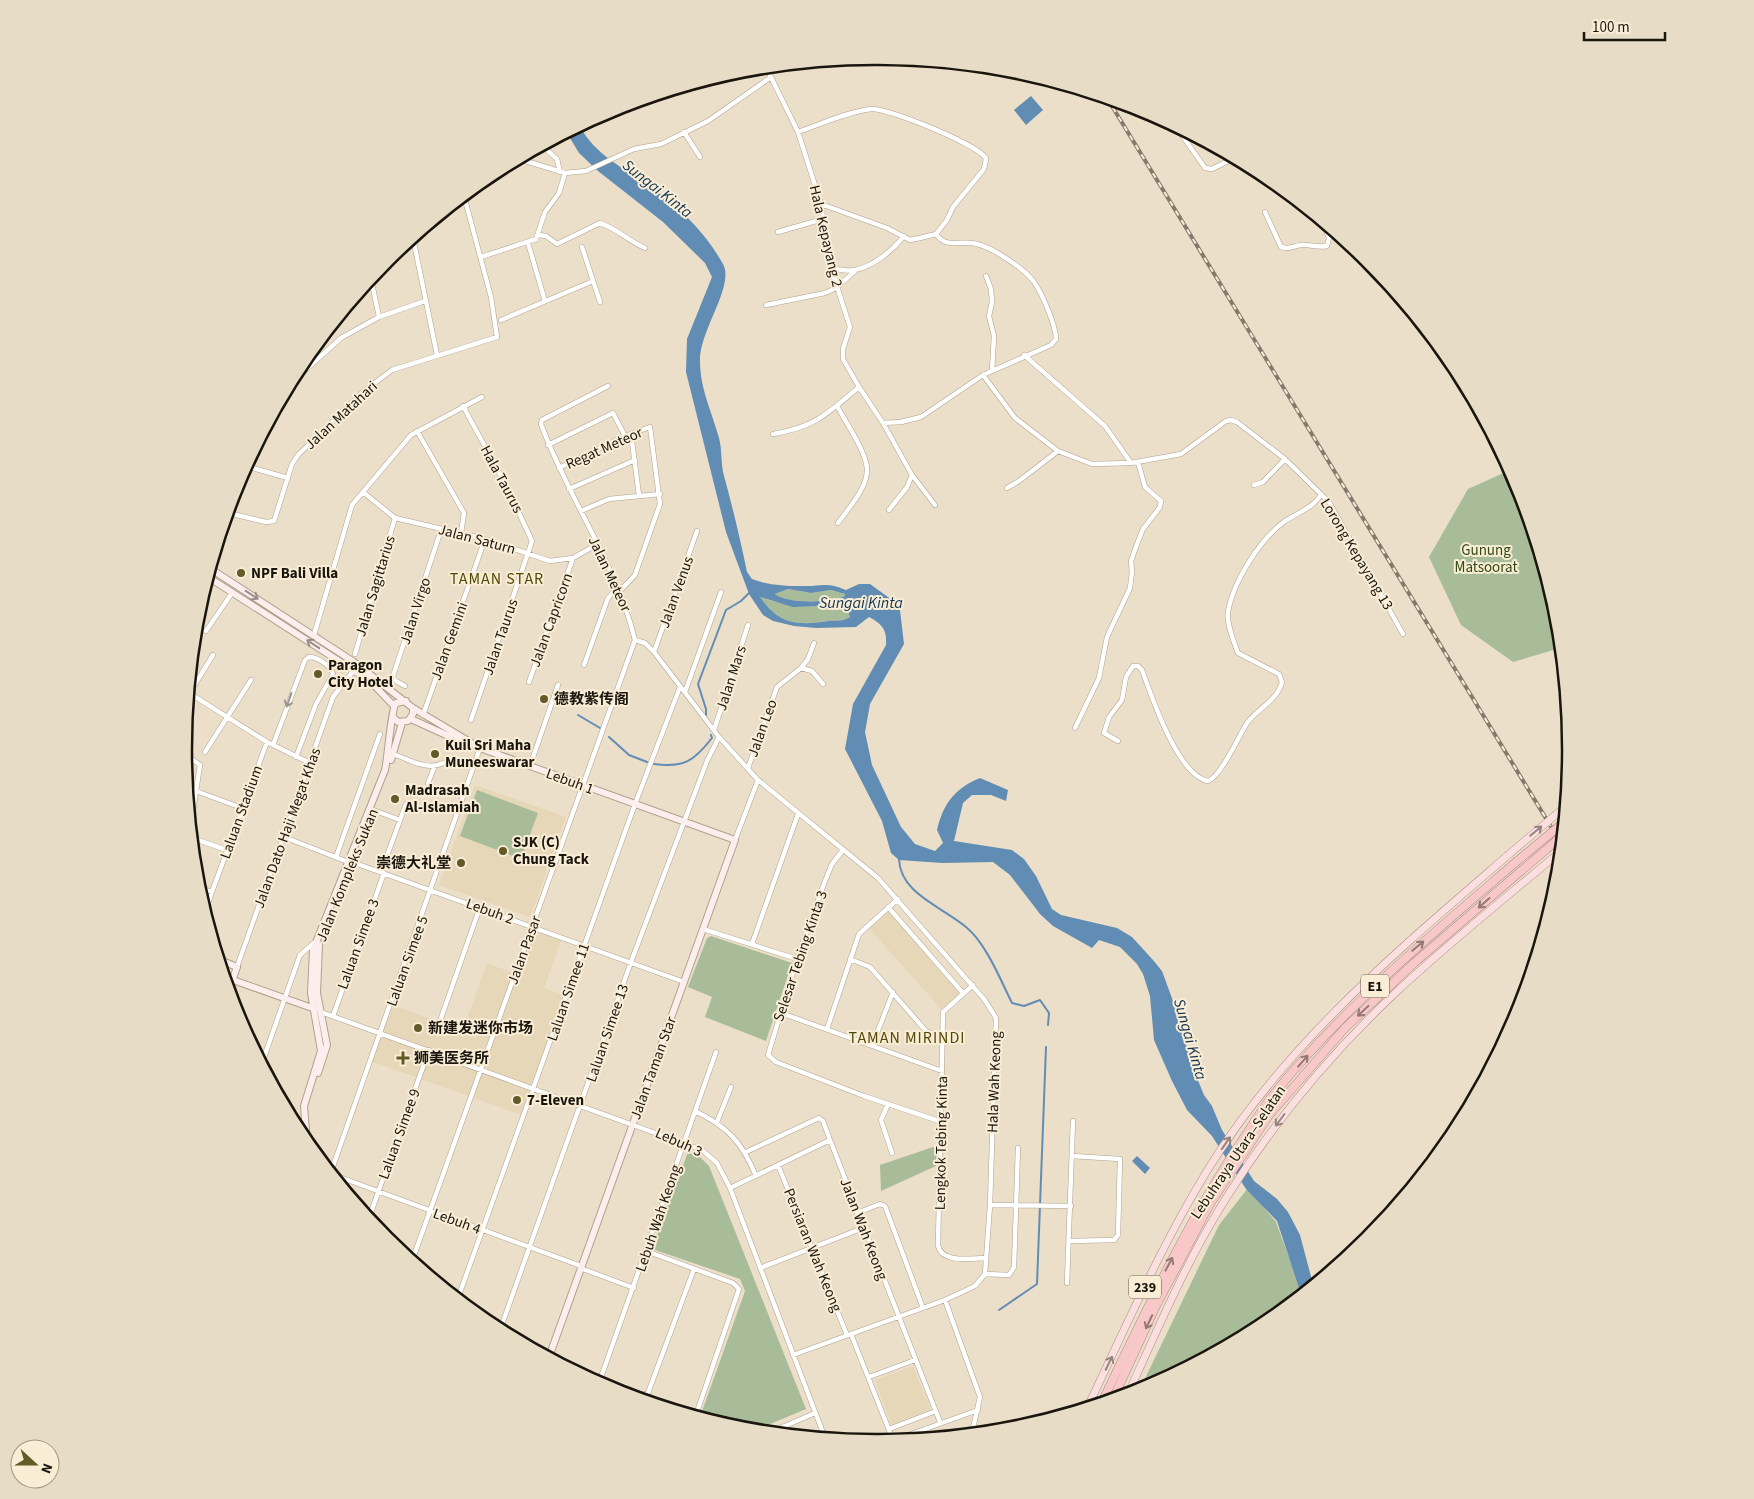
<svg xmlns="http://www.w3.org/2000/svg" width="1754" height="1499" font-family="'Source Sans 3','Noto Sans SC',sans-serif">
<rect width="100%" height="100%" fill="#ecdfc9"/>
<path fill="#e7d7b9" d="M 475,785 L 566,817 L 530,917 L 439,885 Z
M 889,906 L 960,993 L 942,1010 L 867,926 Z
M 533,927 L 562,938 L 544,988 L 567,996 L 524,1116 L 370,1061 L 392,1005 L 463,1030 L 487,963 L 516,974 Z
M 913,1366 L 931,1411 L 892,1426 L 875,1380 Z"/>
<path fill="#a9bc9a" d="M 1510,470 L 1518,484 L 1557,615 L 1560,648 L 1513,662 L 1461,625 L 1429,557 L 1468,489 Z
M 788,589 L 811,593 L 831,590 L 845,594 L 845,597 C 834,603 785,604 775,594 Z
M 759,596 L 772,601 L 818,606 L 839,605 L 847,610 L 850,617 C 842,622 837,620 828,621 C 796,626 779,624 759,596 Z
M 477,790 L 538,813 L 521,859 L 460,836 Z
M 711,936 L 792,963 L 766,1041 L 705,1017 L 712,997 L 688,987 L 707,938 Z
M 933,1147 L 938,1150 L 936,1166 L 881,1191 L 880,1165 Z
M 688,1152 L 700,1157 L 709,1166 L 806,1409 L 754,1431 L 741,1429 L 700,1417 L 745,1291 L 740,1279 L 652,1249 Z
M 1248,1188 L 1276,1222 L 1302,1293 L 1262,1326 L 1139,1391 L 1219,1225 Z"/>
<path fill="#618db4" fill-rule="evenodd" d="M 1031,96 L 1043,110 L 1026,125 L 1014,110 Z
M 580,126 C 594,155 626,169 651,187 C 681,209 705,232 723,264 C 735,286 699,331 700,361 C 700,389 712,412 719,438 C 722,449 721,461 723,472 C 732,505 740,538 747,572 L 752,579 C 767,585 785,586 801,586 C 822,587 825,581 846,590 L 859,584 L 870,584 L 888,597 L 900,610 L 904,644 L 870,704 L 865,732 L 872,765 L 901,827 L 915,844 L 935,851 L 943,843 L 937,830 C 943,804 955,788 980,778 L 1008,790 L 1006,801 L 991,795 L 972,795 L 963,803 L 954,841 L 1012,850 L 1024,859 L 1036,876 L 1052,909 L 1061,915 L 1117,928 L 1132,937 L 1153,960 L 1162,971 L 1177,1012 L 1192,1066 L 1204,1095 L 1212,1106 L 1222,1130 L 1254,1181 L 1277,1199 L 1288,1212 L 1300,1235 L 1313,1284 L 1301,1294 L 1277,1221 L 1246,1189 L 1212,1136 L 1187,1110 L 1172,1081 L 1154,1040 L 1150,996 L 1143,974 L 1137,964 L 1120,947 L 1099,940 L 1092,948 L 1053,926 L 1040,914 L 1010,875 L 993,862 L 942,863 L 899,860 L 891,853 L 882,821 L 845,749 L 853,704 L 886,645 C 887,629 882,624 869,617 L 856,627 L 816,628 L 794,626 L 773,621 L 763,615 L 749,594 L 726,532 L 686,372 L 687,339 L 712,277 L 705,263 L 663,222 L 598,171 L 579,153 L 567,133 ZM 788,589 L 811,593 L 831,590 L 845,594 L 845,596 C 834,603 785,604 775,594 ZM 760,597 L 793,607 L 839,605 L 847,610 L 850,617 C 842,622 837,620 828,621 C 796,626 779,624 760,597 Z
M 1137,1156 L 1150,1168 L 1145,1174 L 1132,1161 Z"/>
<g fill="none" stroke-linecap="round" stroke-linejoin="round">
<path stroke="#618db4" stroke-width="2" d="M 578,715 L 600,728
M 706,715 L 706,709 L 698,684 L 726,610 L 741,601 L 749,593
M 609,737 L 629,755 L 647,762
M 654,764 C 684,768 694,761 712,738 L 711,735
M 899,859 C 900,894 943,907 966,927 C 986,943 1001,981 1012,1003 L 1024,1006 L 1040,1000 L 1049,1013 L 1048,1025
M 999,1310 L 1037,1284 L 1046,1047"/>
<defs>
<path id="street" d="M 766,67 L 798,132 L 821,204 L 831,268 L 850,327 L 843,349 L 843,359 L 859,387 L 883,423 L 912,475 L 935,505
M 1177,128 L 1205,168 L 1212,169 L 1234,158
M 684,132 L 700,157
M 798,132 C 821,124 847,112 871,109 C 886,107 982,146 986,159 L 984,169 L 953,207 L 947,220 L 936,234 L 920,238 L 910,240 L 887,228 L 821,204
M 542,146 L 557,159 L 560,172
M 519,159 L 565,173 L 586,171 L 634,149 L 661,144 L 708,121 L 771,77
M 1265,212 L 1281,247 C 1290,250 1293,246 1301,245 C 1310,244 1317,248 1327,246 L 1329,238 L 1323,223
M 778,232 L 823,219
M 539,235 L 546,236 L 557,244 L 600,223 C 618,229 628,241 645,248
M 413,238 L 437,355
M 528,243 L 545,301
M 582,247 L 600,302
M 481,257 L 536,239 L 545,212 L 559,193 L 565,173
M 831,268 C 838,269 848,272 855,270 C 874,266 892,251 904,236
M 986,276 L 991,289 L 992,302 L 989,316 L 994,336 L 992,371
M 371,279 L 379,317
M 766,305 L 825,293 L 836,288 L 855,271
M 501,320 L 593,281
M 1024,355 L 1105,426 L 1131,463
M 983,375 L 1015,418 L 1058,451 L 1092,464 L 1131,463 L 1181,454 L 1226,421 L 1231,420 L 1237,422 L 1285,459 L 1329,502 L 1403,634
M 291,383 L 341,338 L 379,317 L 425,301
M 608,386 L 542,420 L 541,424 C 568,498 616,563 635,640 L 645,643 L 654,652 L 719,737 L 758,780 L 878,878 L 984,999 L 996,1018 L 990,1205 L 985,1274 L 975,1286 L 945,1300 L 793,1355
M 463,406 L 508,489 L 532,541 L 471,720
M 837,406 C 845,421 866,451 867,469 C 868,487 848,509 838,523
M 883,423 L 901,422 L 921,417 L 983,375 L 1051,345 L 1056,339 C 1056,326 1042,293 1034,282 C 1025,269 993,248 977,244 C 961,239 947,250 936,234
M 417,431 L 464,513 L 461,533
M 631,434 L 639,495
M 773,434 C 815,427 827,414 859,387
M 548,445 L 613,413 L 625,436
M 246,466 L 288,478
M 559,468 L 625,436 L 650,427 L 660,504 L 635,575 L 620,591
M 1254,485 L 1263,482 L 1285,459
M 1007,488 L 1019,481 L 1058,451
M 569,489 L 635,460
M 363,492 L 395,518 L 485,539 L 550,561 L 573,558 L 596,545
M 889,510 L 907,487 L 912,475
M 581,511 L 609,499 L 660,494
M 228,513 L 266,522 L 274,521 L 292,464 L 298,455 L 364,391 L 392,370 L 497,337 L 491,297 L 464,196
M 206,631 L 232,593
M 314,635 L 352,505 L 411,435 L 482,397
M 654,652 L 697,531
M 355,654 L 395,518
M 584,665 L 608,598 L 618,587
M 801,668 L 808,659 L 814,643
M 529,682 L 573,558
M 405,686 L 394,680 L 393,676 L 441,530
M 685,692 L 721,592
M 189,693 L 267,742 L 310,763
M 189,694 L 213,655
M 423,715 L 485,539
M 1075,728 L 1099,678 L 1107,637 L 1130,588 L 1132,572 L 1131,561 L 1137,544 L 1143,529 L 1160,507 L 1161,501 L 1145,487 L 1138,462
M 714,730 L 748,625
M 1118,741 L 1104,733 L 1109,717 L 1122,700 L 1126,677 L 1133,666 L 1138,666 L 1142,670 C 1151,695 1178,776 1208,781 C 1221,776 1239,736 1247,723 C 1257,709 1278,700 1282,682 L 1279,674 L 1238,653 C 1234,642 1226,623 1228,612 C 1233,582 1260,539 1285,521 C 1296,514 1316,506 1321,494
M 273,745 L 305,660 L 309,657 C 318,657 331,666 333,674 L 316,704 L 296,757
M 205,752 L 251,680
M 184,753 L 200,765 L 191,824
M 393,754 C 410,760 427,771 443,763
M 530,766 L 558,685
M 748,768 L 777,687 L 801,668 L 812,671 L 823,684
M 187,786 L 196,791 L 242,808
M 432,789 L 428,783 L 434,768
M 373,810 L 400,820
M 284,837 L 348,862
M 192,838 L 227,850
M 735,840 L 758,780
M 843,850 L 832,864 L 825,881 L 797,959 L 768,1055 L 776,1062 L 864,1096 L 942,1122
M 336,857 L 380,734
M 352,862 L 684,982
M 381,872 L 406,804
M 198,887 L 212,892
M 888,907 L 963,993
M 205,911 L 267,742
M 703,929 L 797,959
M 752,944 L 798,814
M 850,959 L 870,967 L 926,1031 L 934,1034 L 943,1034
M 237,967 L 333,697 L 354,670
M 973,985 L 943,1012 L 938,1245 C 941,1264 972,1258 986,1258
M 321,1012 L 702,1150 L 717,1163 L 730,1188 L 825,1438
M 781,1013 L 942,1071
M 333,1016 L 384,873
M 440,1021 L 480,907
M 827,1029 L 859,934 L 898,899
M 872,1046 L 893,992
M 262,1063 L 300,955 L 315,942
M 888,1104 L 881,1120 L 892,1153
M 695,1111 C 728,1127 742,1142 756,1176
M 717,1122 L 731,1087
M 746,1152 L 819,1118 L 823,1121 L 830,1140
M 778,1165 L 847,1335
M 331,1172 L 480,748
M 334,1175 L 581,1266
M 730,1188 L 830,1140 L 940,1422
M 990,1205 L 1071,1206
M 857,1213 L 880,1204 L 885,1206 L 923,1308
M 369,1218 L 429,1050
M 1069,1241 L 1114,1240 L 1118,1235 L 1120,1159 L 1072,1156
M 646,1251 L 733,1283 L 739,1289 L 696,1415
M 412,1261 L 635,640
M 580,1268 L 634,1288
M 760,1268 L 863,1228
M 985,1274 L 1009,1275 L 1014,1267 L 1018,1148
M 1067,1283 L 1073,1121
M 458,1298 L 635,804 L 680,687
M 945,1300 L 980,1397 L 972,1433
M 500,1330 L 631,962 L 707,761 L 719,737
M 851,1334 L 893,1440
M 869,1377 L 915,1360
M 600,1380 L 642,1395 L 648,1393 L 694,1269
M 599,1383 L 716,1052
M 889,1429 L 936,1411
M 771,1432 L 815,1413
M 889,1442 L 978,1410"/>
<path id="secondary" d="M 211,569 L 354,662 L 413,708 L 413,714 L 408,721 L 398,722 L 393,717
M 208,577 L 370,681 L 394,706
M 413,708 L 480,748 L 735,840 L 549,1357
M 411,719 L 464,743
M 391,760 L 402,723
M 220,960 L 237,967 L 229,990
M 233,980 L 315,1009
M 318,1073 L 327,1045 L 317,993 L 319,944
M 307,1142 L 304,1106 L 321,1051 L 311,993 L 313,950 L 385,770 C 388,757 391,709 396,703 L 406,701"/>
<path id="primary" d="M 1128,1394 C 1159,1326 1189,1255 1230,1192 C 1275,1121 1330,1055 1391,997 C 1445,946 1504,899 1560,852
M 1088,1406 C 1126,1327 1161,1246 1207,1171 C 1285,1044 1396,952 1507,856"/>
<path id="highway" d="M 1113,1399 L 1155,1308 L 1210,1204 L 1270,1114 L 1345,1028 L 1414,963 L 1521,871
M 1102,1402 C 1145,1313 1186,1224 1241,1142 C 1252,1126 1261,1110 1273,1095 C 1344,1007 1431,935 1516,862"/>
</defs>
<use href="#street" stroke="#aea28d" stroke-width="5.5"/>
<use href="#secondary" stroke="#aea28d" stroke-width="8"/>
<use href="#primary" stroke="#aa8a87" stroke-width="8"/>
<use href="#highway" stroke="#aa8a87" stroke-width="9"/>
<use href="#street" stroke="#fff" stroke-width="4.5"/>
<use href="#secondary" stroke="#fdeeee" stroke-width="6"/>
<use href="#primary" stroke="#fbdede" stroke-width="7"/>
<use href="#highway" stroke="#f8c8c8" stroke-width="8"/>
<defs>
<path id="rail" d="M 1107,98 L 1561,843"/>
</defs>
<use href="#rail" stroke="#827a6b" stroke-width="4"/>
<use href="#rail" stroke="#f9edd6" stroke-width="2" stroke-dasharray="5.5" stroke-linecap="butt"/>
<defs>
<path id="primary-bridge" d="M 1507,856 L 1565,807"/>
<path id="highway-bridge" d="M 1516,862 L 1563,823
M 1521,871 L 1562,836"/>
</defs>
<use href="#primary-bridge" stroke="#aa8a87" stroke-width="8" stroke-linecap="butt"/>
<use href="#highway-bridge" stroke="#aa8a87" stroke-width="9" stroke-linecap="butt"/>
<use href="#primary-bridge" stroke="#fbdede" stroke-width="7"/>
<use href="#highway-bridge" stroke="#f8c8c8" stroke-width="8"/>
</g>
<defs><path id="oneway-shaft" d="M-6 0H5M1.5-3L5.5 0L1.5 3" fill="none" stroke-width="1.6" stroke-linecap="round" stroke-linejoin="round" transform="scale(1.25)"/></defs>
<g stroke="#978d89">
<use href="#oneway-shaft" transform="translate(252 595) rotate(33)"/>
<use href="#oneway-shaft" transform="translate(313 644) rotate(-147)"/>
</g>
<use stroke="#989693" href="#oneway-shaft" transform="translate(289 700) rotate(110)"/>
<g stroke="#968480">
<use href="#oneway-shaft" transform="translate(1536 831) rotate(-40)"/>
<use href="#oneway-shaft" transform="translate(1280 1120) rotate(127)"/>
<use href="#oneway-shaft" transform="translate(1226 1143) rotate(-55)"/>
<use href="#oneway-shaft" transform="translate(1109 1363) rotate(-64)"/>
</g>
<g stroke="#947874">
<use href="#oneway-shaft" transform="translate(1484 903) rotate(139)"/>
<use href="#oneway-shaft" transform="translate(1418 946) rotate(-40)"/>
<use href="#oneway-shaft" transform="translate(1363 1011) rotate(137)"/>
<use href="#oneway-shaft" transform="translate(1303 1061) rotate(-49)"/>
<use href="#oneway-shaft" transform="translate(1169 1264) rotate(-62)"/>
<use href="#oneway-shaft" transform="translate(1149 1322) rotate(115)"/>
</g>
<g fill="#625a27" stroke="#f9edd6" stroke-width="2">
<circle cx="241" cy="573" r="5"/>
<circle cx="318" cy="674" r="5"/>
<circle cx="544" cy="699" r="5"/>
<circle cx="435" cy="754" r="5"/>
<circle cx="395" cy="799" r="5"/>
<circle cx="503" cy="851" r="5"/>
<circle cx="461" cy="863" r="5"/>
<circle cx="418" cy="1028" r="5"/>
<path d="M400.5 1050.5h5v5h5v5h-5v5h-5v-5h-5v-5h5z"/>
<circle cx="517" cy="1100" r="5"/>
</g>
<g text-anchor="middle" stroke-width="4" stroke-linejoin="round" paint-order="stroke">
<g fill="#f9edd6" stroke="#5d564a" stroke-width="1">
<rect x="1361" y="974.5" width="28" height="23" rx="4"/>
<rect x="1129" y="1275.5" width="32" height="23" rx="4"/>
</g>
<g font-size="14" font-weight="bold" fill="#1a160e">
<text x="1375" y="991">E1</text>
<text x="1145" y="1292">239</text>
</g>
<g font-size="15" fill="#1a160e" stroke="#f9edd6">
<text transform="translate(826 236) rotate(77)" y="5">Hala Kepayang 2</text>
<text transform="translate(341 415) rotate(-43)" y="5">Jalan Matahari</text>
<text transform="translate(604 448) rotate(-24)" y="5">Regat Meteor</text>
<text transform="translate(502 479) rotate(62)" y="5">Hala Taurus</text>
<text transform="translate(477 539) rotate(15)" y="5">Jalan Saturn</text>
<text transform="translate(1357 554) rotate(59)" y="5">Lorong Kepayang 13</text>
<text transform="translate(610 574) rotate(65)" y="5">Jalan Meteor</text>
<text transform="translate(375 586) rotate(-73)" y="5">Jalan Sagittarius</text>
<text transform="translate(676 592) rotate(-70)" y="5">Jalan Venus</text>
<text transform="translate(415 611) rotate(-72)" y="5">Jalan Virgo</text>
<text transform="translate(551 620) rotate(-70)" y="5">Jalan Capricorn</text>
<text transform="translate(500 637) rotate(-71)" y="5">Jalan Taurus</text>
<text transform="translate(449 641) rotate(-70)" y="5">Jalan Gemini</text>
<text transform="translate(731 678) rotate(-72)" y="5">Jalan Mars</text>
<text transform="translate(762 728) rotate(-70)" y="5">Jalan Leo</text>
<text transform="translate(570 781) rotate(20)" y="5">Lebuh 1</text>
<text transform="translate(241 812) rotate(-70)" y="5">Laluan Stadium</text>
<text transform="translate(287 828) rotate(-70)" y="5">Jalan Dato Haji Megat Khas</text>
<text transform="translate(347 875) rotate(-68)" y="5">Jalan Kompleks Sukan</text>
<text transform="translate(490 911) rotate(20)" y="5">Lebuh 2</text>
<text transform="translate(358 944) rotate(-70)" y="5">Laluan Simee 3</text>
<text transform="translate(524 950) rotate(-70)" y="5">Jalan Pasar</text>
<text transform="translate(800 956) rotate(-71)" y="5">Selesar Tebing Kinta 3</text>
<text transform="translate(407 961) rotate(-70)" y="5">Laluan Simee 5</text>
<text transform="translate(568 992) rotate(-71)" y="5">Laluan Simee 11</text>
<text transform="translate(607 1033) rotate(-71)" y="5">Laluan Simee 13</text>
<text transform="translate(653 1068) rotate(-70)" y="5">Jalan Taman Star</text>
<text transform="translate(994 1082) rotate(-88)" y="5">Hala Wah Keong</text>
<text transform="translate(399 1134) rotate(-70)" y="5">Laluan Simee 9</text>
<text transform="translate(679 1142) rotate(24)" y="5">Lebuh 3</text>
<text transform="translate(941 1143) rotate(-89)" y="5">Lengkok Tebing Kinta</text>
<text transform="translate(1238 1152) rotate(-56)" y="5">Lebuhraya Utara–Selatan</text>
<text transform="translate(658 1218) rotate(-71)" y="5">Lebuh Wah Keong</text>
<text transform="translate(457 1221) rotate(20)" y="5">Lebuh 4</text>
<text transform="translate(864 1229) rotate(69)" y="5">Jalan Wah Keong</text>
<text transform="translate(813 1250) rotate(68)" y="5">Persiaran Wah Keong</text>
</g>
<g font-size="15" fill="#304913" stroke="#f9edd6">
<text x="1486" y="555">Gunung<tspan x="1486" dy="17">Matsoorat</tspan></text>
</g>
<g font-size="15" font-weight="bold" fill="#1a160e" stroke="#f9edd6" text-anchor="start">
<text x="251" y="578">NPF Bali Villa</text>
<text x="328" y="670">Paragon<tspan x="328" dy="17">City Hotel</tspan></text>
<text x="554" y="704">德教紫传阁</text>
<text x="445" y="750">Kuil Sri Maha<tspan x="445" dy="17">Muneeswarar</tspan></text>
<text x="405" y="795">Madrasah<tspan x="405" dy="17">Al-Islamiah</tspan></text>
<text x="513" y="847">SJK (C)<tspan x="513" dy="17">Chung Tack</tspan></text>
<text x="451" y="868" text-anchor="end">崇德大礼堂</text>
<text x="428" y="1033">新建发迷你市场</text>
<text x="414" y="1063">狮美医务所</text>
<text x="527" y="1105">7-Eleven</text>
</g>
<g font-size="16" font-style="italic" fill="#10334f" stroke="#f9edd6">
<text transform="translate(658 188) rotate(38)" y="6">Sungai Kinta</text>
<text x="861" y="608">Sungai Kinta</text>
<text transform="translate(1191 1039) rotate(74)" y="6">Sungai Kinta</text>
</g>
<g font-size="16" letter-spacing="1" fill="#514907" stroke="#f9edd6">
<text x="497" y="584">TAMAN STAR</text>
<text x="907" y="1043">TAMAN MIRINDI</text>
</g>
</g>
<path d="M0 0H1754V1499H0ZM876 65H878A684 684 0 0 1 1562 749V750A684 684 0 0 1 878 1434H876A684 684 0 0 1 192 750V749A684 684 0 0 1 876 65Z" fill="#e7dcc6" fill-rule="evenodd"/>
<path fill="none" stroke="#1a160e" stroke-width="2.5" d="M876 65H878A684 684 0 0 1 1562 749V750A684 684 0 0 1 878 1434H876A684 684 0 0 1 192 750V749A684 684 0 0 1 876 65Z"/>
<g transform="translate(35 1464) rotate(111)"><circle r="24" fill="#f9edd6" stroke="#a09786"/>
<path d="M0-4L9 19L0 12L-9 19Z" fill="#625a27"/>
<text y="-8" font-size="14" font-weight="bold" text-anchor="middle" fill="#1a160e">N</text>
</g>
<path d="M1584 32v8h81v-8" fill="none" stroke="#1a160e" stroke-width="2.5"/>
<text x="1592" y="32" font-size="15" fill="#1a160e" stroke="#f9edd6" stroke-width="4" paint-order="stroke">100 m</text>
</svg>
